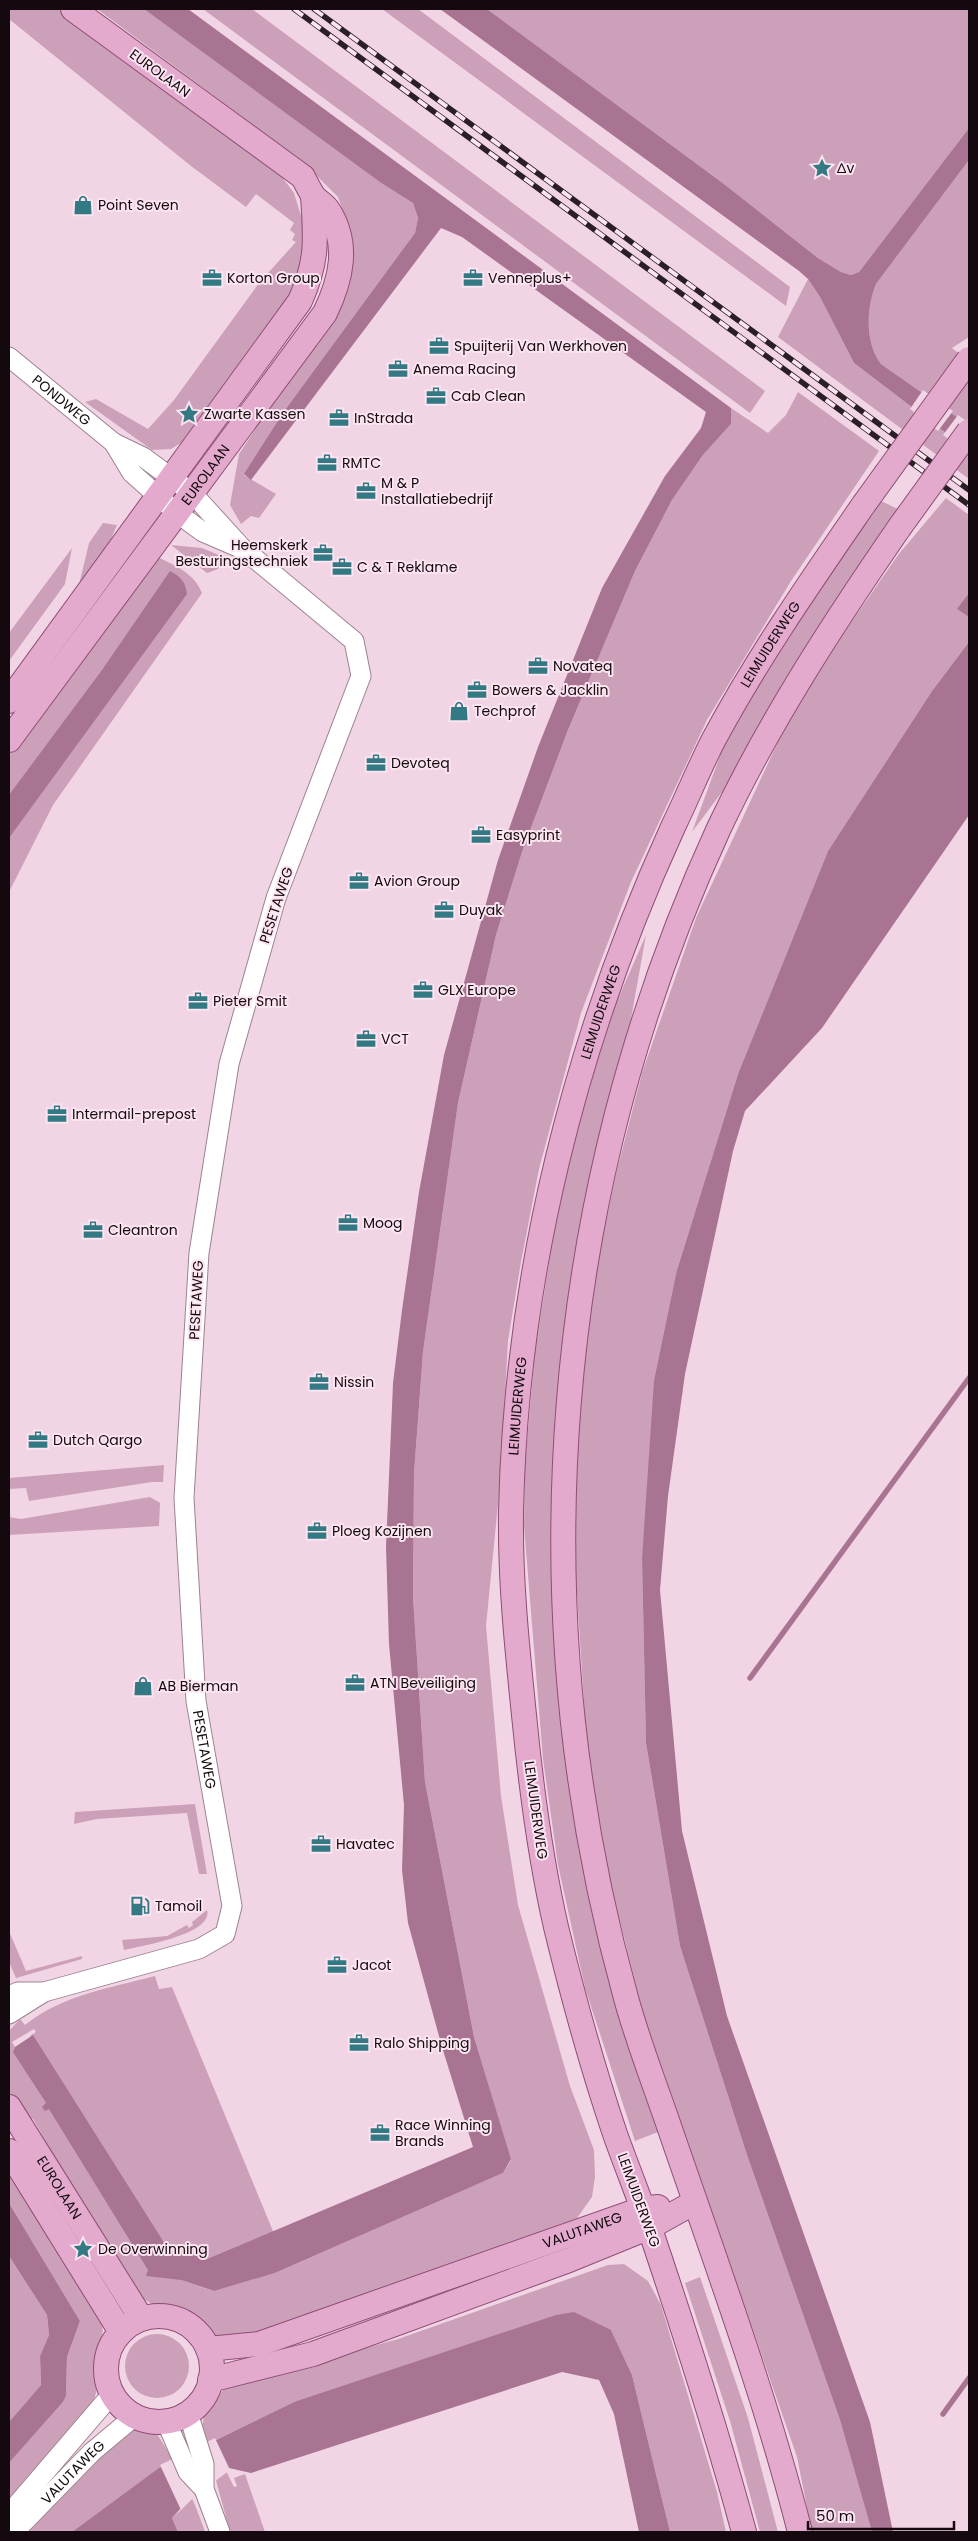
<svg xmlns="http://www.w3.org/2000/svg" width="978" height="2541" font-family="Poppins,sans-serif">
<rect width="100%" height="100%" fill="#f2d5e5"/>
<path fill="#cca0b9" d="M 9,9 L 58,9 L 276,169 L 294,193 L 303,222 L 305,262 L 289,304 L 189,438 L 171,449 L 152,450 L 85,402 L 96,399 L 148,429 L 174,400 L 259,283 L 296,242 L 292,240 L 295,234 L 290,230 L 294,223 L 256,194 L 246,207 L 191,166 L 9,19 Z
M 97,9 L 144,9 L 413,203 L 418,218 L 415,233 L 244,475 L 276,494 L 259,518 L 251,516 L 241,524 L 230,505 L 239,454 L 350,284 L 353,241 L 338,197 L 301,160 Z
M 203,9 L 252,9 L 765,391 L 750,413 Z
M 382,9 L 418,9 L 790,287 L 786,306 Z
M 487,9 L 969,9 L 969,128 L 859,272 L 851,275 L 841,272 L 818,258 L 724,184 Z
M 969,160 L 969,337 L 952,348 L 969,362 L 969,426 L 881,364 C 865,344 866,307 876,284 Z
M 808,279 L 820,297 L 854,363 L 969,451 L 969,479 L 778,337 Z
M 798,392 L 879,451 L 791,581 L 707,720 L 631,882 L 581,1013 L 539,1169 L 521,1262 L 508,1341 L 500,1484 L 486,1626 L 501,1796 L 518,1905 L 570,2086 L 594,2150 L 595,2177 L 592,2197 L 577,2218 L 549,2230 L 254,2338 L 215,2338 L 184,2317 L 158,2307 L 132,2293 L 33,2119 L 25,2120 L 9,2095 L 9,2031 L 20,2019 L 25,2025 C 62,1995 110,1988 155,1976 L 159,1989 L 172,1987 L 275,2236 L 211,2261 L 167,2254 L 30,2036 L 36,2032 L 34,2029 L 12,2042 L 15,2047 L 14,2052 L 46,2103 L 181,2280 L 213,2291 L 275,2273 L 503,2173 L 511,2160 L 474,2037 L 425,1782 L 413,1597 L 414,1473 L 423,1352 L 458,1103 L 496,935 L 523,849 L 568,730 L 635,571 L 672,500 L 703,455 L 731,424 L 731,408 L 768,433 L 786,415 Z
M 946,498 L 969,515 L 969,593 L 958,609 L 969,617 L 969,642 L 932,691 L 828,851 L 738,1074 L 677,1270 L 642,1559 L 646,1743 L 680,1946 L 747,2155 L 840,2420 L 872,2532 L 812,2532 L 797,2457 L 642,2010 L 601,1844 L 586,1734 L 573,1532 L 579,1410 L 596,1269 L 616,1174 L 642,1073 L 696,918 L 798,699 L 898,555 Z
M 881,501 L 898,509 L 792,668 L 737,772 L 692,832 L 728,734 L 831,564 Z
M 103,523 L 117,525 L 102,560 L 77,593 L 89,543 Z
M 171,545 L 202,548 L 226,558 L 218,569 L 207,573 Z
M 72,548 L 65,584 L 9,661 L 9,633 Z
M 154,555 C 173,565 194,572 202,593 L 53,805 L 9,892 L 9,750 Z
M 646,935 L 629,1030 L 584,1215 L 564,1350 L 555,1460 L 554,1591 L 615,1999 L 658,2132 L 635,2141 L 585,1988 L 558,1865 L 543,1759 L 524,1526 L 525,1464 L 535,1352 L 560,1192 L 600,1040 Z
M 164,1465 L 163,1482 L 152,1482 L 29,1501 L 26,1488 L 9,1489 L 9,1478 Z
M 150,1497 L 160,1503 L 159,1526 L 9,1535 L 9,1517 L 21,1519 Z
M 195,1804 L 207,1874 L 199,1874 L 187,1813 L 97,1819 L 74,1824 L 75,1812 Z
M 207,1910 C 214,1934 141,1946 124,1950 L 122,1940 L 167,1936 L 187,1925 L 189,1928 L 193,1925 L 192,1922 Z
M 9,1931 L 26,1971 L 82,1956 L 82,1959 L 16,1978 L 9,1962 Z
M 9,2161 L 102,2315 C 104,2332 101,2343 99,2359 C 97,2375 99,2388 93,2403 L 9,2503 L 9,2463 L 63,2402 L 66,2396 L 67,2357 L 80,2321 L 9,2203 Z
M 9,2256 L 47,2315 L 49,2335 L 40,2356 L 41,2385 L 9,2422 Z
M 624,2264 L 648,2281 L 661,2305 L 717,2492 L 726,2532 L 670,2532 L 632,2375 L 611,2330 L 294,2402 L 212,2442 L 234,2487 L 237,2486 L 234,2478 L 245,2474 L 265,2532 L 230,2532 L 202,2429 L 204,2415 L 226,2386 L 398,2339 L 608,2265 Z
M 700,2277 L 748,2418 L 778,2532 L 760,2532 L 730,2421 L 685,2283 Z
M125 2366a32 32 0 1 1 64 0a32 32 0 1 1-64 0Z
M 136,2429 L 157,2434 C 178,2466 193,2496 205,2532 L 178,2532 L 172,2518 L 181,2510 L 162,2467 L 72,2532 L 25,2532 C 59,2494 93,2457 136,2429 Z"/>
<path fill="#a87492" d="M 144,9 L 188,9 L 731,408 L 731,424 L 703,455 L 672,500 L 635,571 L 568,730 L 523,849 L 496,935 L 458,1103 L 423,1352 L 414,1473 L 413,1597 L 425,1782 L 474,2037 L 511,2159 L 503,2173 L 275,2273 L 214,2291 L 181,2280 L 146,2276 L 148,2270 L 49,2109 L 45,2111 L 42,2107 L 46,2103 L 13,2052 L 15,2047 L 33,2035 L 170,2252 L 193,2254 L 205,2260 L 473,2147 L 442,2047 L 408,1923 L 402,1870 L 404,1805 L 389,1644 L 386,1547 L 393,1383 L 402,1310 L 419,1192 L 444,1055 L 498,860 L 538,747 L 602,588 L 665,476 L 701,428 L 706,412 L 462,237 L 441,228 L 251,480 L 244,474 L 283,413 L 415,233 L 418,218 L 413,203 L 380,182 Z
M 440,9 L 487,9 L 724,184 L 818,258 L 841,272 L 851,275 L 859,272 L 969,128 L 969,160 L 876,284 C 866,308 865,344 881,364 L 958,418 L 947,434 L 854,363 L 820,297 L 808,279 L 799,271 Z
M 170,571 C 181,577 185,581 187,594 L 9,838 L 9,795 L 102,670 Z
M 969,593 L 969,617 L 957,609 Z
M 969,642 L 969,815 L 822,1028 L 745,1111 L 733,1151 L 685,1374 L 668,1496 L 660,1590 L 682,1831 L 727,2016 L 870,2422 L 893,2532 L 872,2532 L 840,2420 L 747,2155 L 680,1946 L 646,1743 L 642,1559 L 654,1381 L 677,1270 L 738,1074 L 828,851 L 932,691 Z
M 9,2203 L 80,2321 L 67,2357 L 66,2396 L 63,2402 L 9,2463 L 9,2422 L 41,2385 L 40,2356 L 49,2335 L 47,2315 L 9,2256 Z
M 574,2312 L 611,2330 L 632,2375 L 670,2532 L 639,2532 L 614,2414 L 599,2380 L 562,2372 L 251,2473 L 229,2468 L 193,2495 L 172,2518 L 178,2532 L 72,2532 L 159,2468 L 294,2402 L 556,2315 Z"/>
<path fill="#f2d5e5" d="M 923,390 L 953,411 L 938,431 L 910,409 Z
M 958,415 L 969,423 L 969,454 L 943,435 Z
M 215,2438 L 230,2470 L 194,2497 L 181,2510 L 160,2465 Z"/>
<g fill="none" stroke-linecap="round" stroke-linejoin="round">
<path stroke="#a87492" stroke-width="5.5" d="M 750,1678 L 969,1378
M 943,2414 L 969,2378"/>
<defs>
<g id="minor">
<path id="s1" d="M 9,357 L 114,443 L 143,457 L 192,493 L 242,548 L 354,641 L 361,676 L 276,898 L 229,1064 L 199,1253 L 184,1498 L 196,1701 L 232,1906 L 225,1934 L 199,1949 L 44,1992 L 18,1992 L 9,1996"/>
<path d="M 114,443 L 132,473 L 177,513 L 203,532 L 238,547"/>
<path d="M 9,2014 L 44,1992"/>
<path d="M 188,2413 L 204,2464 L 204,2489 L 220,2532"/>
<path d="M 166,2421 L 188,2472 L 204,2489"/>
<path d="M 9,2514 L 112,2394"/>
<path id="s2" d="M 14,2532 L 92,2452 L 135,2416"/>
</g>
<g id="major">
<path d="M 9,701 L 300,301 C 318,261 316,239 313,196"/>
<path id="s3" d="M 9,740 L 325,313 C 341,280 350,244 328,210 C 325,205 319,202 314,197 C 310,191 306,183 303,177 L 73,9"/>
<path id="s4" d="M 9,2107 L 141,2318"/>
<path d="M 9,2151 L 121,2332"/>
<circle cx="159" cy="2369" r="53"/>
<path id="s5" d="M 208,2349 L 259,2344 L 642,2209 L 658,2207"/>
<path d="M 210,2380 L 313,2354 L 569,2260 L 650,2227 L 695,2202"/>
<path id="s6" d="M 744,2532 C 717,2432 685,2333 652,2235 C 641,2201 627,2168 615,2134 C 592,2066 573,1997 556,1927 C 540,1857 531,1787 524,1715 C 517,1647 510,1580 511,1512 C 516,1275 575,1041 673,827 C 687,798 699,768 714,739 C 758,657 811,581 864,504"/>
<path d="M 800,2532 C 765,2395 716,2263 670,2129 C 655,2085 638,2042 626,1998 C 518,1609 550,1195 719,828 C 769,722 833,624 899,528"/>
</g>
</defs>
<use href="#minor" stroke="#9d8290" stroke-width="21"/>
<use href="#major" stroke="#8e4d74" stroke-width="26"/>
<use href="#minor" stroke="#fff" stroke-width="19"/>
<use href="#major" stroke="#e3aacd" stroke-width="24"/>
<defs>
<path id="rail" d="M 294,9 L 969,505
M 314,9 L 969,490"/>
</defs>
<use href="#rail" stroke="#2b1f26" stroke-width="5.5"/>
<use href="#rail" stroke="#fce4f1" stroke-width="4" stroke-dasharray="11" stroke-linecap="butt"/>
<defs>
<path id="major-bridge" d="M 864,504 L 969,359
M 899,528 L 969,431"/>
</defs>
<use href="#major-bridge" stroke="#8e4d74" stroke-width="26" stroke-linecap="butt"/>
<use href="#major-bridge" stroke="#e3aacd" stroke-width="24"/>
</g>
<defs>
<symbol id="sight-bare" viewBox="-9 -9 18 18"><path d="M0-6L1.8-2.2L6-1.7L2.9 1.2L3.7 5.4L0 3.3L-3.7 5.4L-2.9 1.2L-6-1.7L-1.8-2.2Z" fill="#327983" stroke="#fce4f1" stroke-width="2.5" paint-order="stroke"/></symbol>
<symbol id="shop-bare" viewBox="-9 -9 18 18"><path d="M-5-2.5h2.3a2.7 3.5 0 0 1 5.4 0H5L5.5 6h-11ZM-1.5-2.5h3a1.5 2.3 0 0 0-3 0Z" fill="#327983" stroke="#fce4f1" stroke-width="2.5" paint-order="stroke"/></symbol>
<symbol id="office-bare" viewBox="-9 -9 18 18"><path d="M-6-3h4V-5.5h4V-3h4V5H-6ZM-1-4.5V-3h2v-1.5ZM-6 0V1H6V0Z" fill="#327983" stroke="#fce4f1" stroke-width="2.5" paint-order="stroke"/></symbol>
<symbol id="fuel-bare" viewBox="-9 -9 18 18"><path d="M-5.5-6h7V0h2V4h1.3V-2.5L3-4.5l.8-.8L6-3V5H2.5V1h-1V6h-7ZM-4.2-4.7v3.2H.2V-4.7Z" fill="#327983" stroke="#fce4f1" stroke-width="2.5" paint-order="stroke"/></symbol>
</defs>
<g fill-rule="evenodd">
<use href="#sight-bare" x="808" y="154" width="28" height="28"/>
<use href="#shop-bare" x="69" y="191" width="28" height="28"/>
<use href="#office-bare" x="198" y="264" width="28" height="28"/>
<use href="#office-bare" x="459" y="264" width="28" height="28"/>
<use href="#office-bare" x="425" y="332" width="28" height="28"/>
<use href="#office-bare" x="384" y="355" width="28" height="28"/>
<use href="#office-bare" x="422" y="382" width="28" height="28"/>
<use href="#sight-bare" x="175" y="400" width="28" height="28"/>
<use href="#office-bare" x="325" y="404" width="28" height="28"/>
<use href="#office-bare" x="313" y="449" width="28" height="28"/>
<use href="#office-bare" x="352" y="477" width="28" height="28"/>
<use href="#office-bare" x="309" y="539" width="28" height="28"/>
<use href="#office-bare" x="328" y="553" width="28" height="28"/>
<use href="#office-bare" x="524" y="652" width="28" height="28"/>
<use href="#office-bare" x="463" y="676" width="28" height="28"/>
<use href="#shop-bare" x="445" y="697" width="28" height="28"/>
<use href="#office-bare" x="362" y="749" width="28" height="28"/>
<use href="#office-bare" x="467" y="821" width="28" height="28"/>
<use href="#office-bare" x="345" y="867" width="28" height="28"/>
<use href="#office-bare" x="430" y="896" width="28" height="28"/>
<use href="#office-bare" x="409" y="976" width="28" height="28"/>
<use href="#office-bare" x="184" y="987" width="28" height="28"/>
<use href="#office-bare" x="352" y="1025" width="28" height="28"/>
<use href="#office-bare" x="43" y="1100" width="28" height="28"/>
<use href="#office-bare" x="334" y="1209" width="28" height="28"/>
<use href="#office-bare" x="79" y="1216" width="28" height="28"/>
<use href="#office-bare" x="305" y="1368" width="28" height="28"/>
<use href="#office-bare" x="24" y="1426" width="28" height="28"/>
<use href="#office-bare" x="303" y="1517" width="28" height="28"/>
<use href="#office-bare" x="341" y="1669" width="28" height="28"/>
<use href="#shop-bare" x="129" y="1672" width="28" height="28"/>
<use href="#office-bare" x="307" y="1830" width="28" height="28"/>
<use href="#fuel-bare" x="126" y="1892" width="28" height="28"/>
<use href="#office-bare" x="323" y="1951" width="28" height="28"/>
<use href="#office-bare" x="345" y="2029" width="28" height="28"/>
<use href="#office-bare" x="366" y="2119" width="28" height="28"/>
<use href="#sight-bare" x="69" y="2235" width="28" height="28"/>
</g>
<g text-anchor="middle" stroke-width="4" stroke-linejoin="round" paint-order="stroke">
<g font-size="14" fill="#13090f" stroke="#fce4f1">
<text transform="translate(160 73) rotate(36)" y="5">EUROLAAN</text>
<text dy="5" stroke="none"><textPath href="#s1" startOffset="68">PONDWEG</textPath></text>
<text dy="5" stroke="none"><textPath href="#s3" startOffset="330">EUROLAAN</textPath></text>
<text dy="5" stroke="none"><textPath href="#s6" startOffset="1968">LEIMUIDERWEG</textPath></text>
<text transform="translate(276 905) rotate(-72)" y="5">PESETAWEG</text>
<text dy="5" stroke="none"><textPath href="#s6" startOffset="1562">LEIMUIDERWEG</textPath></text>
<text transform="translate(196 1300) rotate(-87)" y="5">PESETAWEG</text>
<text dy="5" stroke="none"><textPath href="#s6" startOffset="1158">LEIMUIDERWEG</textPath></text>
<text dy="5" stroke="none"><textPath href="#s1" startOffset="1584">PESETAWEG</textPath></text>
<text transform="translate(536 1810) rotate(82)" y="5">LEIMUIDERWEG</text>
<text dy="5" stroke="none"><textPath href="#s4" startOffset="95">EUROLAAN</textPath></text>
<text transform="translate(639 2200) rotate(70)" y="5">LEIMUIDERWEG</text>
<text dy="5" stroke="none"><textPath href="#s5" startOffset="394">VALUTAWEG</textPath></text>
<text dy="5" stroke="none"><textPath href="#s2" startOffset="84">VALUTAWEG</textPath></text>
</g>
<g font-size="14" fill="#13090f" stroke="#fce4f1" text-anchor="start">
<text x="837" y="173">∆v</text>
<text x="98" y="210">Point Seven</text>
<text x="227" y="283">Korton Group</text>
<text x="488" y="283">Venneplus+</text>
<text x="454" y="351">Spuijterij Van Werkhoven</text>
<text x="413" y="374">Anema Racing</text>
<text x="451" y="401">Cab Clean</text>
<text x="204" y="419">Zwarte Kassen</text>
<text x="354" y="423">InStrada</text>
<text x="342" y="468">RMTC</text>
<text x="381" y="488">M &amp; P<tspan x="381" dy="16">Installatiebedrijf</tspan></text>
<text x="308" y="550" text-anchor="end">Heemskerk<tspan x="308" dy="16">Besturingstechniek</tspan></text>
<text x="357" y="572">C &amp; T Reklame</text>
<text x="553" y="671">Novateq</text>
<text x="492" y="695">Bowers &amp; Jacklin</text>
<text x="474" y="716">Techprof</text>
<text x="391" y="768">Devoteq</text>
<text x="496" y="840">Easyprint</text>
<text x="374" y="886">Avion Group</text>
<text x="459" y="915">Duyak</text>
<text x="438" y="995">GLX Europe</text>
<text x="213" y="1006">Pieter Smit</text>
<text x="381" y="1044">VCT</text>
<text x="72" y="1119">Intermail-prepost</text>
<text x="363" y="1228">Moog</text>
<text x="108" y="1235">Cleantron</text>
<text x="334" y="1387">Nissin</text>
<text x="53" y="1445">Dutch Qargo</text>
<text x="332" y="1536">Ploeg Kozijnen</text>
<text x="370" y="1688">ATN Beveiliging</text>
<text x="158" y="1691">AB Bierman</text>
<text x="336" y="1849">Havatec</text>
<text x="155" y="1911">Tamoil</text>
<text x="352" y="1970">Jacot</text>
<text x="374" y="2048">Ralo Shipping</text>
<text x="395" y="2130">Race Winning<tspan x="395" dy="16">Brands</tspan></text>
<text x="98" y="2254">De Overwinning</text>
</g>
</g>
<rect width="978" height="2541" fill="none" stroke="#13090f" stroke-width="20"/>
<path d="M808 2521v8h146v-8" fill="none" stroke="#13090f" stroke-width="2.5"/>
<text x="816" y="2521" font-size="15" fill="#13090f" stroke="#fce4f1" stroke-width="4" paint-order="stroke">50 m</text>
</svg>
